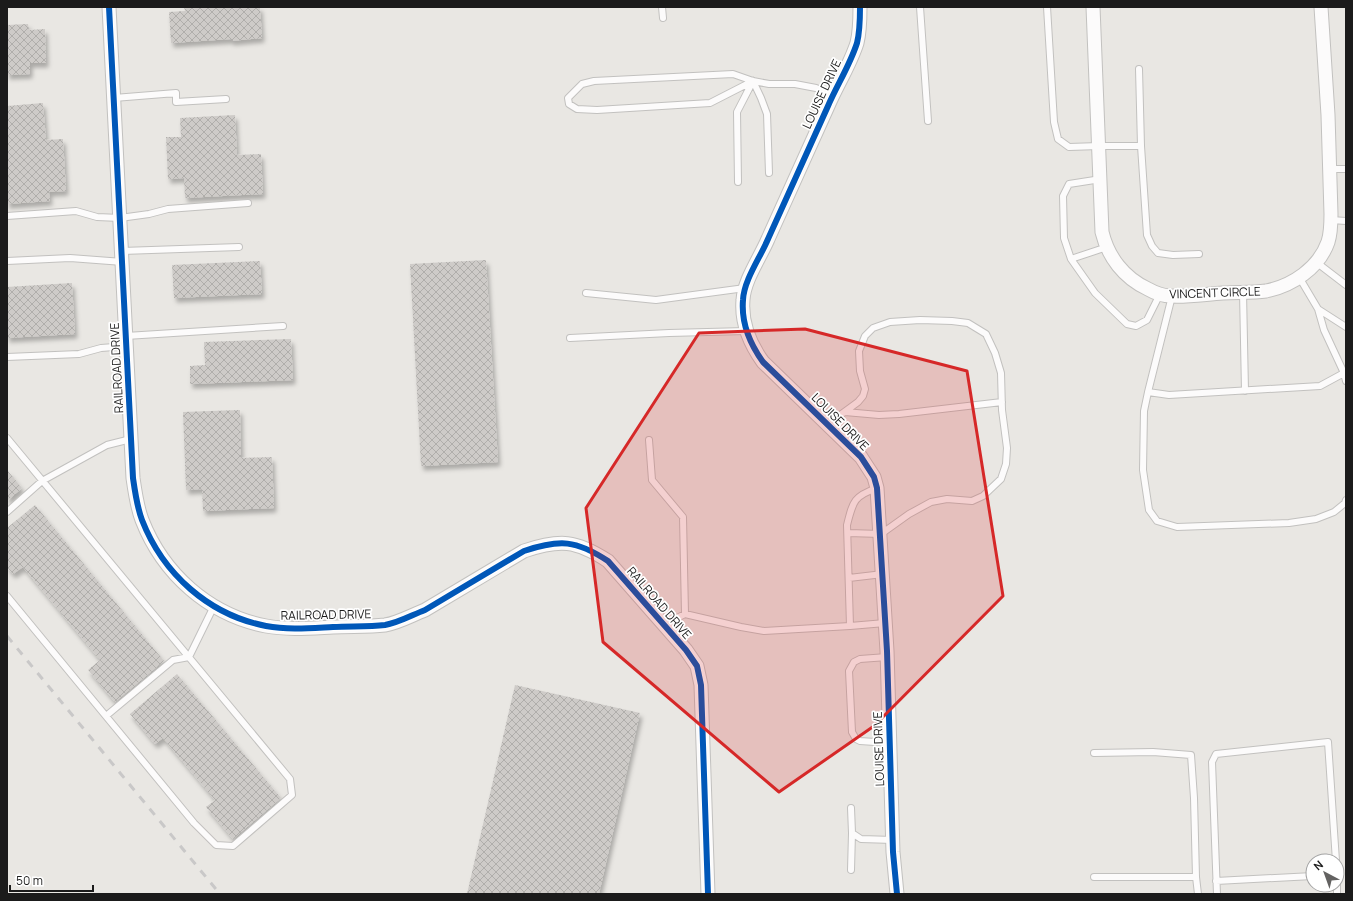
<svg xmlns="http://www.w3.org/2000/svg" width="1353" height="901" font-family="Manrope,sans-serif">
<defs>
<pattern id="building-cross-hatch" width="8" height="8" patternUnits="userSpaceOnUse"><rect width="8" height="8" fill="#cecbc8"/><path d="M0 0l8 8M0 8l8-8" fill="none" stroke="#b0aeab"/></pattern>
<filter id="shadow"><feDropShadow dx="2.5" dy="4.5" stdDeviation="2" flood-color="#0004"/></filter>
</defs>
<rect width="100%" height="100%" fill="#e9e7e3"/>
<path fill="url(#building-cross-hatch)" filter="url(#shadow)" d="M 184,7 L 260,7 L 262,38 L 231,41 L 231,39 L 171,43 L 169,12 L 185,11 Z
M 28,24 L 29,30 L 45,29 L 46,63 L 30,63 L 30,74 L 7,75 L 7,25 Z
M 43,103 L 46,140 L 63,139 L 66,191 L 49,192 L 50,201 L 7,204 L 7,106 Z
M 235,115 L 237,155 L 261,154 L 263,194 L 185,198 L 184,178 L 168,179 L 166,137 L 181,137 L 180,118 Z
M 486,260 L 498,462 L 421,466 L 410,264 Z
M 260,261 L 262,294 L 174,298 L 172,265 Z
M 72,283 L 75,334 L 7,338 L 7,287 Z
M 291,339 L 293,380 L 190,384 L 190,366 L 205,365 L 204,342 Z
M 240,410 L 241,458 L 272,457 L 274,508 L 203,511 L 202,489 L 186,490 L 183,412 Z
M 7,470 L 22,488 L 7,501 Z
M 35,505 L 164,661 L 115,702 L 88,670 L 100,660 L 23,567 L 13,574 L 7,567 L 7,528 Z
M 177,674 L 281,798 L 233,839 L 206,807 L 215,800 L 163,738 L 155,744 L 130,714 Z
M 515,685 L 640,713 L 599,894 L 467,894 Z"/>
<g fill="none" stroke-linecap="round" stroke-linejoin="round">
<defs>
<path id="service" d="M 662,7 L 663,18
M 920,7 L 928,121
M 1047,7 L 1054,122 L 1058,139 L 1069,147 L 1099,146 L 1141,146 L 1147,235 L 1152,246 L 1158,253 L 1173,255 L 1199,254
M 1139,69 L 1141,146
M 753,81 L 710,103 L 597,110 L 577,109 L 569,104 L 568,98 L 582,84 L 594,81 L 733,74 L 753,81 L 769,84 L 795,84 L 816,88 L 833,95
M 753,81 L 761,98 L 767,114 L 769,173
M 114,98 L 176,93 L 176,102 L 226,99
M 1330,169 L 1346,169
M 1101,179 L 1069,184 L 1063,196 L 1064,238 L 1071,259 L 1095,293 L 1127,324 L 1136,326 L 1147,320 L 1160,294
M 738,182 L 737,112 L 753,81
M 7,216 L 76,211 L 97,217 L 120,218 L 149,214 L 168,209 L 248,203
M 1331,220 L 1346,221
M 122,251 L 239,247
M 1071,259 L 1107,247
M 7,261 L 70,258 L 123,262
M 1316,262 L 1346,285
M 1299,277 L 1318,309 L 1346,327
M 1243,292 L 1245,391
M 586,293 L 656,300 L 745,288
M 1172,296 L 1148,392 L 1169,395 L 1320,386 L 1344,373
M 1318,309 L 1324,330 L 1344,373 L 1346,381
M 126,336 L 283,326
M 570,338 L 669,333 L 746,331
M 7,357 L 79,354 L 101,348 L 127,346
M 1148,392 L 1144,411 L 1143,470 L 1149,510 L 1157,521 L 1177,527 L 1289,523 L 1316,519 L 1334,512 L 1345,503 L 1346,500
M 845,412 L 879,415 L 899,414 L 1002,402
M 828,424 L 858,402 L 863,396 L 865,389 L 860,371 L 859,351 L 865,336 L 873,328 L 890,322 L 920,320 L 952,321 L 968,323 L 986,334 L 995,353 L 1001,373 L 1002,410 L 1007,448 L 1006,464 L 1001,479 L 983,496 L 972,501 L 947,499 L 931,502 L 909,514 L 881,534 L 848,533
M 7,438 L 290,779 L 292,795 L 233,846 L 216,845 L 194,823 L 7,596
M 649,440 L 652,480 L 683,517 L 685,614
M 877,488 C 854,496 853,501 847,525 L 850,626 L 885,623
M 7,512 L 42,481 L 107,445 L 131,439
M 849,578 L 883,574
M 666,627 L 675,619 L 685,614 L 741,627 L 764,631 L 850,626
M 887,657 L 860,659 L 854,662 L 849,671 L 852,732 L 856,739 L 860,741 L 890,743
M 106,716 L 173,660 L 189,657 L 214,606
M 1094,753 L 1153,752 L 1191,755 L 1194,798 L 1196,877 L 1198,894
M 851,808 L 852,833 L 861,839 L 893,840
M 851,870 L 852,833
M 1094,877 L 1196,877
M 1216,881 L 1313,876
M 1337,885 L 1337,894
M 1217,894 L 1212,762 L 1216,754 L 1328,742 L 1336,861"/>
<path id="minor" d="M 109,7 L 133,478 C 135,492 137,507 142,520 C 163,574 209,615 266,626 C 288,630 311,628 333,627 C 350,626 368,627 385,625 C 398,623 412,615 425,610 L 524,551 C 560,539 576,540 608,561 L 686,650 L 697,666 L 701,685 L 708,894
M 860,7 C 860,19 860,31 857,43 C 850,65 837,85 828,106 C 808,151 788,195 768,239 C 760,258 744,280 743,300 C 741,324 750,344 763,362 L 861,457 L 874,477 L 877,488 L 887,651 L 893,852 L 897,894
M 1093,7 L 1102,232 C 1108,257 1124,278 1148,289 C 1155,293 1163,296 1171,296 C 1188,297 1206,294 1223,293 C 1237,292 1252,293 1266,291 C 1292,286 1319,268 1328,242 C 1331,233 1331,224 1331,214 L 1328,115 L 1321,7"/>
</defs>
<use href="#service" stroke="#c2c1bf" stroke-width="8"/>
<use href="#minor" stroke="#c2c1bf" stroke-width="15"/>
<use href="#service" stroke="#fcfbfb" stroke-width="6"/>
<use href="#minor" stroke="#fcfbfb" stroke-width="13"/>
<path stroke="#c9c8c8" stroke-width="3" stroke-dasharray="8 8" stroke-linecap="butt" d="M 7,636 L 220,894"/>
<defs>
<path id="cycleway" d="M 109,7 L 133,478 C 135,492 137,507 142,520 C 163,574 209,615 266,626 C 288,630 311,628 333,627 C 350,626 368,627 385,625 C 398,623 412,615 425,610 L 524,551 C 560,539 576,540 608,561 L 686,650 L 697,666 L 701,685 L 708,894
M 860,7 C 860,19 860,31 857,43 C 850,65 837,85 828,106 C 808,151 788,195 768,239 C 760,258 744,280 743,300 C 741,324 750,344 763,362 L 861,457 L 874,477 L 877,488 L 887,651 L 893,852 L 897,894"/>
</defs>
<use href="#cycleway" stroke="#fff" stroke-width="8"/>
<use href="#cycleway" stroke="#0057b8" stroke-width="6"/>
</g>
<path fill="#d62828" fill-opacity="0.2" stroke="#d62828" stroke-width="3" stroke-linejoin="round" d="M 805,329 L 967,371 L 1003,596 L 874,726 L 779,792 L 603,642 L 586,508 L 699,333 Z"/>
<g text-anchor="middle" stroke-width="3.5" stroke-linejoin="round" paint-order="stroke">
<g font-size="12" fill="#1b1b1b" stroke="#fff">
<text transform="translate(822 94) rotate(-65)" y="4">LOUISE DRIVE</text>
<text transform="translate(1215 293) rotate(-2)" y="4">VINCENT CIRCLE</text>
<text transform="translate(117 368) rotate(-93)" y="4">RAILROAD DRIVE</text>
<text transform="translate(840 422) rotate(45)" y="4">LOUISE DRIVE</text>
<text transform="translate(659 603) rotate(49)" y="4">RAILROAD DRIVE</text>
<text transform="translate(326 615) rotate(-1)" y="4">RAILROAD DRIVE</text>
<text transform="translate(879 749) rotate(-92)" y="4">LOUISE DRIVE</text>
</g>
</g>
<rect width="1353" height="901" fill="none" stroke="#1b1b1b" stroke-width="16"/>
<g transform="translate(1325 873) rotate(319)"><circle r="19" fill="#ffffff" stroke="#a4a4a4"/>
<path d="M0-3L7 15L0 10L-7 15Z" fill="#636261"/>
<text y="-6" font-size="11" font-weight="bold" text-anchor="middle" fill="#1b1b1b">N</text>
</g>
<path d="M10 885v6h83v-6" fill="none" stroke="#1b1b1b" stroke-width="2"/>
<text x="16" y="885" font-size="12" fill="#1b1b1b" stroke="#ffffff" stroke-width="3" paint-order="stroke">50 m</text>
</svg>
